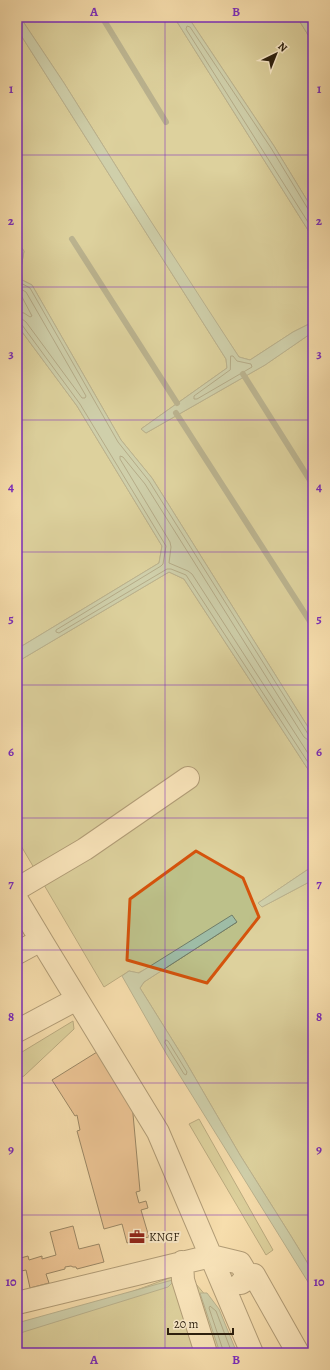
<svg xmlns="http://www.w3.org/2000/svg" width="330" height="1370" font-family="Alegreya,serif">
<rect width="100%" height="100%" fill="#f7dead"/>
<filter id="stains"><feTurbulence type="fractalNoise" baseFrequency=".005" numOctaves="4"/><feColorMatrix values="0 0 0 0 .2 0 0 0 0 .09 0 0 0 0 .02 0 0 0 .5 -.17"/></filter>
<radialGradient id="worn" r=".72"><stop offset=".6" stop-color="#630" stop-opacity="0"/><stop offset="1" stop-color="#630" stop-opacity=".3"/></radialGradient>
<path fill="#bdc18a" stroke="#74704c" d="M 20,17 L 174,17 L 313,238 L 313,322 L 293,332 L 250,360 L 239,357 L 183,273 L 64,83 Z
M 188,17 L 297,17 L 313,43 L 313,210 L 274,146 Z
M 17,29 L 226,359 L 227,368 L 141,429 L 146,433 L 265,365 L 313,332 L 313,735 L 152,478 L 121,440 L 32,285 L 22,280 L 21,268 L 24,251 L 17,242 Z
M 17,325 L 77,406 L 162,546 L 159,563 L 17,649 Z
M 169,572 L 184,579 L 313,777 L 313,866 L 258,903 L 262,907 L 313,880 L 313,1272 L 291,1236 L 240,1155 L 183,1057 L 140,988 L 144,982 L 237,922 L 138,973 L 129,971 L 104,987 L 17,839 L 17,662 Z
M 73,1021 L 74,1029 L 24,1076 L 17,1079 L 17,1055 Z
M 199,1119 L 273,1250 L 266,1255 L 189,1124 Z
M 180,1274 L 196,1284 L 207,1297 L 228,1353 L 17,1353 L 17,1334 Z"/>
<path fill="#9ebca6" stroke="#707d69" d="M 17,17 L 20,17 L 64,83 L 141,206 L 239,357 L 250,360 L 293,332 L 313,322 L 313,332 L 265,365 L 146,433 L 141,429 L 227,368 L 226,359 L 17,29 Z
M 174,17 L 188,17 L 274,146 L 313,210 L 313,238 Z
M 297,17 L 313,17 L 313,43 Z
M 17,242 L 24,251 L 21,268 L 22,280 L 32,285 L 121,440 L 152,478 L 313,735 L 313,777 L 184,579 L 169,572 L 17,662 L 17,649 L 159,563 L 162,546 L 77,406 L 17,325 Z
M 313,866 L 313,880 L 262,907 L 258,903 Z
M 232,915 L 237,922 L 144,982 L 140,988 L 183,1057 L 240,1155 L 291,1236 L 313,1272 L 313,1290 L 167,1055 L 122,976 L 129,971 L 139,973 Z
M 176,1279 L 168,1287 L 17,1334 L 17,1323 Z
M 200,1293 L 207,1293 L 219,1309 L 237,1353 L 220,1353 Z"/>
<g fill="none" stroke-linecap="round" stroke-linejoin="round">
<path stroke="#646e5a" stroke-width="1" d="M 313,211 L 308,209 L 271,148 L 190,27 L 187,26 L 186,29 L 313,230
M 17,248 L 19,252 L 17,268 L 19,282 L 30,288 L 118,442 L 149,481 L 308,734 L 313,736
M 17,287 L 26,292 L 86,396 L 85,398 L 82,398 L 26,322 L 22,319 L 17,318
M 17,294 L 22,297 L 32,316 L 30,317 L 24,313 L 17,312
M 17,323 L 22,325 L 80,404 L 166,546 L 163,564 L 161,566 L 56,630 L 56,632 L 59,633 L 167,569 L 171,569 L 186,575 L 313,770
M 231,356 L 233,356 L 237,361 L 251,364 L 252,367 L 197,399 L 194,399 L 194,396 L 230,370 Z
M 313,741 L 308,740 L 304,737 L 145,484 L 123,457 L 120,456 L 120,459 L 170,542 L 171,547 L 169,563 L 188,571 L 192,574 L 313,761
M 166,1040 L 168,1041 L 187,1072 L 186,1075 L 184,1074 L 165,1043 Z
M 224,1353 L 209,1308 L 210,1306 L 216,1311 L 232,1353"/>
<path stroke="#707d69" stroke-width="6" d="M 102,17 L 166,122
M 72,239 L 177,403
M 243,374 L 313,485
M 176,413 L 313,626"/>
</g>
<path fill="#dfa678" stroke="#2b1f0e" d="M 97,1052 L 132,1103 L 140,1191 L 136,1192 L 139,1203 L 146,1201 L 148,1208 L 141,1210 L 149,1237 L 143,1238 L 144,1241 L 134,1244 L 133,1241 L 127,1243 L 122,1224 L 104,1229 L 77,1131 L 80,1130 L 77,1115 L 75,1116 L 52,1080 Z
M 73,1226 L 79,1249 L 99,1244 L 104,1262 L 77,1269 L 76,1267 L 73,1267 L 71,1266 L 65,1267 L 65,1269 L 46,1274 L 49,1283 L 30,1288 L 26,1270 L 17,1272 L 17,1259 L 28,1256 L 29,1260 L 42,1256 L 42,1259 L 56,1255 L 50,1232 Z"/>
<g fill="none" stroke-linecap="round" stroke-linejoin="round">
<defs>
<path id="minor" d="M 17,889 L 85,849 L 188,778
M 17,900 L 41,940 L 17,953
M 77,999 L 158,1132 L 252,1353
M 17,1031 L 77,999 L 41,940
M 182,1262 L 183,1280 L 206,1353
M 241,1283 L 254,1275 L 298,1353
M 17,1303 L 211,1256 L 240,1263 L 249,1278"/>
</defs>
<use href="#minor" stroke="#5e4f36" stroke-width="24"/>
<use href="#minor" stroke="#faeaca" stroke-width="22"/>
</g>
<path d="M0 0H330V1370H0ZM 196,851 L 243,878 L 259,917 L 207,983 L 127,960 L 130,899 Z" fill="#f7dead" fill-opacity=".55" fill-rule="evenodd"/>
<path fill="none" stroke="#d5530c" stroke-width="3" stroke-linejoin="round" d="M 196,851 L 243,878 L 259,917 L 207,983 L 127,960 L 130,899 Z"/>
<path fill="none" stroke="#7b2cbf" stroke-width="1" stroke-opacity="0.55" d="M 165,17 L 165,1353M 17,155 L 313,155M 17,287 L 313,287M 17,420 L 313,420M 17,552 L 313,552M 17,685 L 313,685M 17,818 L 313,818M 17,950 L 313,950M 17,1083 L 313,1083M 17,1215 L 313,1215"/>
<defs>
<symbol id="office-bare" viewBox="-9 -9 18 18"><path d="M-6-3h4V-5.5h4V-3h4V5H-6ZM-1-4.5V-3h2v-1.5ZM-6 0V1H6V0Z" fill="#8f2418" stroke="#faeaca" stroke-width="2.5" paint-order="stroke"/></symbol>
</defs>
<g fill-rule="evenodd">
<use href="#office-bare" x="126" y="1226" width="22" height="22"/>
</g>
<g text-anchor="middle" stroke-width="4" stroke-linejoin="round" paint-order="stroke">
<g font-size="12" fill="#2b1f0e" stroke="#faeaca" text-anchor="start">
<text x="149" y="1241">KNGF</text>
</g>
</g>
<rect width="330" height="1370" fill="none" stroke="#f7dead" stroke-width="44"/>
<g transform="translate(276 54) rotate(43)" stroke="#faeaca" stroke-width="3" paint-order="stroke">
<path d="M0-3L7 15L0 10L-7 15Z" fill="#2b1f0e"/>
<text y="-6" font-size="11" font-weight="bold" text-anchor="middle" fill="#2b1f0e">N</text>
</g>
<path d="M168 1328v6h65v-6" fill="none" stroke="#2b1f0e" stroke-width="2"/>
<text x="174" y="1328" font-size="12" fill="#2b1f0e" stroke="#faeaca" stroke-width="3" paint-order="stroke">20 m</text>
<rect x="22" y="22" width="286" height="1326" fill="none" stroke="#7b2cbf" stroke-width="1.5"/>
<g font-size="13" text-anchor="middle" font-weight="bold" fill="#7b2cbf">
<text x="94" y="16">A</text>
<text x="236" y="16">B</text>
<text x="11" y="93">1</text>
<text x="319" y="93">1</text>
<text x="11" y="225">2</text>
<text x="319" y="225">2</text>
<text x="11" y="358">3</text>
<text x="319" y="358">3</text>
<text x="11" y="491">4</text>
<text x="319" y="491">4</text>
<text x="11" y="623">5</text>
<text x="319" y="623">5</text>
<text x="11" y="756">6</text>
<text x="319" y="756">6</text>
<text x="11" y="888">7</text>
<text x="319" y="888">7</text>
<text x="11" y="1021">8</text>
<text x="319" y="1021">8</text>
<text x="11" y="1154">9</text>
<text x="319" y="1154">9</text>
<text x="11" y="1286">10</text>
<text x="319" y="1286">10</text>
<text x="94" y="1364">A</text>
<text x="236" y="1364">B</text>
</g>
<rect width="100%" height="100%" filter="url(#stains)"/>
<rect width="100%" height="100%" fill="url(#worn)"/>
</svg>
